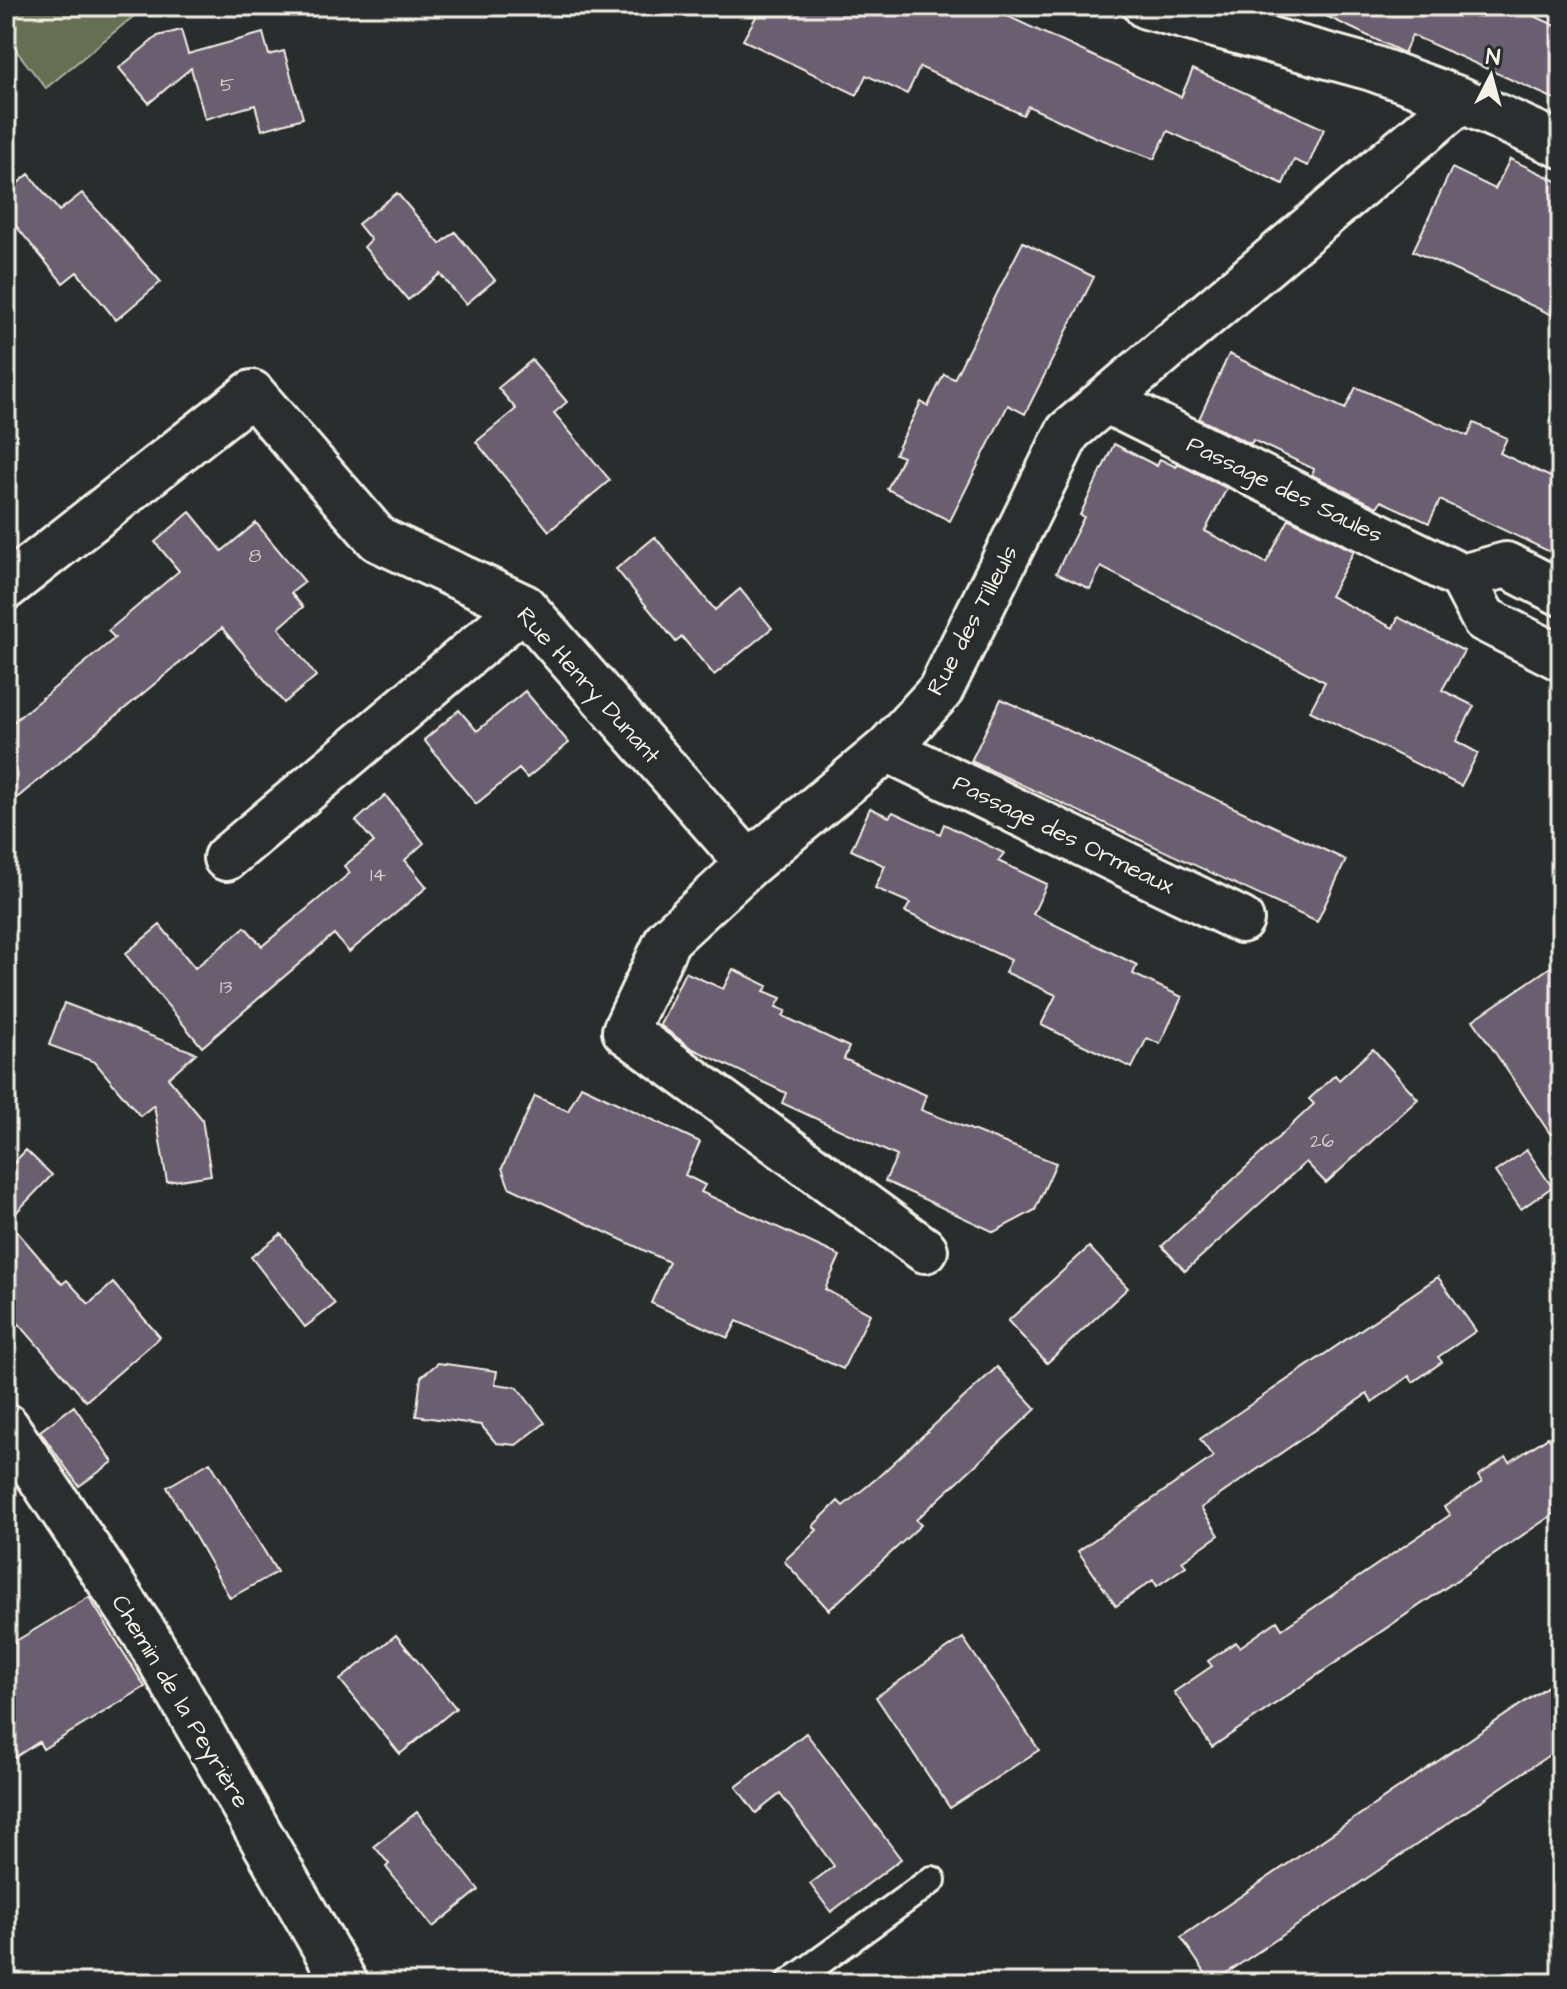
<svg xmlns="http://www.w3.org/2000/svg" width="1567" height="1989" font-family="'Architects Daughter',sans-serif">
<rect width="100%" height="100%" fill="#2a2d2e"/>
<filter id="ink" filterUnits="userSpaceOnUse"><feTurbulence type="fractalNoise" baseFrequency=".0125" numOctaves="2"/><feDisplacementMap in="SourceGraphic" scale="16" xChannelSelector="R" yChannelSelector="G"/><feConvolveMatrix kernelMatrix="1 2 1 2 8 2 1 2 1" color-interpolation-filters="sRGB"/></filter>
<g filter="url(#ink)">
<path fill="#666e53" stroke="#adb09e" stroke-width="2" d="M 6,6 L 146,6 L 46,88 L 6,38 Z"/>
<path fill="#6a5f6f" stroke="#f4f1e8" stroke-width="2" d="M 762,6 L 986,6 L 1181,97 L 1193,69 L 1324,129 L 1308,166 L 1294,160 L 1283,184 L 1168,131 L 1154,159 L 1095,137 L 1028,106 L 1023,115 L 920,67 L 907,94 L 866,75 L 857,95 L 743,40 Z
M 1305,6 L 1512,6 L 1561,28 L 1561,102 L 1412,35 L 1404,53 Z
M 181,30 L 188,54 L 263,33 L 269,55 L 284,51 L 303,118 L 262,130 L 255,105 L 205,119 L 191,68 L 149,103 L 119,68 L 158,36 Z
M 1510,159 L 1561,183 L 1561,319 L 1413,251 L 1452,168 L 1495,189 Z
M 29,174 L 59,211 L 82,193 L 161,282 L 116,320 L 77,272 L 63,283 L 6,214 L 6,193 Z
M 397,193 L 440,244 L 455,232 L 495,280 L 466,304 L 440,274 L 408,300 L 364,247 L 371,240 L 358,224 Z
M 1023,242 L 1094,277 L 1025,414 L 1008,405 L 950,521 L 887,489 L 903,457 L 895,454 L 921,402 L 928,406 L 944,374 L 954,379 Z
M 1229,354 L 1345,409 L 1356,387 L 1468,436 L 1474,423 L 1507,438 L 1500,453 L 1561,482 L 1561,557 L 1440,500 L 1429,523 L 1381,501 L 1377,507 L 1312,475 L 1314,469 L 1253,440 L 1251,444 L 1199,419 Z
M 532,360 L 567,402 L 554,413 L 610,480 L 549,531 L 476,442 L 516,409 L 498,388 Z
M 1114,444 L 1157,466 L 1160,459 L 1176,467 L 1178,464 L 1227,488 L 1205,531 L 1266,563 L 1289,519 L 1354,551 L 1330,596 L 1393,628 L 1398,617 L 1464,651 L 1442,690 L 1474,706 L 1456,741 L 1478,753 L 1461,786 L 1310,711 L 1325,682 L 1101,567 L 1090,589 L 1056,573 L 1084,517 L 1080,515 Z
M 190,512 L 222,551 L 256,523 L 305,582 L 291,593 L 303,607 L 279,628 L 316,676 L 284,703 L 222,628 L 6,807 L 6,728 L 115,638 L 108,631 L 179,571 L 155,542 Z
M 655,537 L 715,610 L 740,589 L 772,628 L 714,675 L 682,637 L 676,642 L 616,569 Z
M 525,691 L 569,743 L 527,778 L 519,769 L 476,804 L 424,740 L 459,710 L 477,731 Z
M 1001,699 L 1346,860 L 1317,922 L 971,761 Z
M 385,795 L 424,843 L 405,860 L 427,887 L 349,952 L 334,934 L 202,1047 L 125,954 L 160,925 L 195,968 L 245,927 L 262,946 L 350,873 L 344,866 L 374,842 L 356,821 Z
M 870,808 L 889,817 L 893,812 L 940,834 L 944,824 L 1004,853 L 998,861 L 1047,884 L 1033,914 L 1137,965 L 1133,974 L 1182,997 L 1160,1044 L 1147,1038 L 1132,1068 L 1041,1025 L 1056,995 L 1005,972 L 1011,960 L 905,912 L 910,903 L 875,888 L 885,866 L 851,850 Z
M 1561,960 L 1561,1150 L 1473,1020 Z
M 733,969 L 768,986 L 764,991 L 781,998 L 776,1007 L 786,1011 L 783,1016 L 849,1047 L 844,1059 L 926,1095 L 921,1110 L 1056,1163 L 1035,1210 L 994,1232 L 885,1181 L 897,1156 L 782,1103 L 786,1093 L 691,1048 L 660,1025 L 685,972 L 723,989 Z
M 64,1003 L 196,1053 L 168,1078 L 202,1119 L 211,1175 L 167,1182 L 154,1105 L 140,1116 L 95,1062 L 49,1045 Z
M 1373,1049 L 1418,1099 L 1326,1183 L 1306,1162 L 1185,1271 L 1162,1246 L 1314,1104 L 1309,1099 L 1335,1075 L 1339,1080 Z
M 581,1086 L 700,1142 L 685,1175 L 705,1185 L 701,1192 L 840,1256 L 825,1289 L 870,1314 L 843,1369 L 737,1321 L 728,1338 L 651,1303 L 669,1262 L 509,1187 L 502,1168 L 535,1096 L 568,1111 Z
M 26,1150 L 52,1175 L 8,1221 L 62,1284 L 67,1280 L 89,1304 L 113,1283 L 160,1337 L 86,1401 L 6,1309 L 6,1171 Z
M 1527,1150 L 1552,1187 L 1521,1209 L 1495,1172 Z
M 281,1234 L 335,1304 L 305,1327 L 251,1257 Z
M 1089,1247 L 1128,1288 L 1047,1363 L 1008,1321 Z
M 1438,1277 L 1476,1331 L 1438,1357 L 1442,1362 L 1413,1382 L 1409,1376 L 1372,1402 L 1367,1394 L 1201,1508 L 1219,1535 L 1182,1561 L 1186,1566 L 1157,1586 L 1153,1580 L 1116,1606 L 1078,1551 L 1213,1457 L 1200,1439 Z
M 438,1363 L 497,1371 L 495,1384 L 517,1387 L 545,1423 L 516,1445 L 496,1443 L 481,1425 L 416,1416 L 421,1377 Z
M 997,1367 L 1036,1409 L 916,1520 L 921,1525 L 829,1610 L 784,1561 L 817,1530 L 813,1526 L 838,1501 L 843,1506 L 877,1478 Z
M 74,1406 L 113,1462 L 79,1486 L 40,1431 Z
M 1548,1437 L 1561,1456 L 1561,1509 L 1212,1747 L 1174,1692 L 1212,1666 L 1208,1661 L 1236,1642 L 1240,1647 L 1277,1621 L 1282,1629 L 1450,1515 L 1444,1507 L 1482,1482 L 1478,1476 L 1506,1457 L 1510,1462 Z
M 210,1462 L 277,1572 L 230,1598 L 167,1487 Z
M 89,1597 L 145,1687 L 43,1749 L 39,1742 L 6,1763 L 6,1647 Z
M 396,1635 L 456,1708 L 400,1754 L 340,1680 Z
M 963,1638 L 1039,1750 L 950,1808 L 876,1697 Z
M 1561,1677 L 1561,1747 L 1212,1983 L 1181,1937 Z
M 806,1733 L 901,1859 L 831,1912 L 810,1884 L 834,1866 L 780,1794 L 756,1813 L 736,1787 Z
M 417,1812 L 479,1890 L 433,1927 L 386,1867 L 389,1864 L 374,1846 Z"/>
<g fill="none" stroke-linecap="round" stroke-linejoin="round">
<defs>
<path id="lane" d="M 790,1983 L 932,1880"/>
<path id="street" d="M 1146,6 L 1372,68 L 1461,100 L 1561,145
M 1107,401 L 1462,577 L 1484,619 L 1561,658
M 1462,577 L 1506,565 L 1561,593
M 6,587 L 252,393 L 378,539 L 524,607 L 749,864
M 887,749 L 1241,920
M 226,858 L 524,607
M 925,1250 L 625,1031 L 668,939 L 749,864 L 887,749 L 940,691 L 1068,432 L 1461,100
M 6,1426 L 147,1637 L 345,1983"/>
</defs>
<use href="#lane" stroke="#f4f1e8" stroke-width="32"/>
<use href="#street" stroke="#f4f1e8" stroke-width="50"/>
<use href="#lane" stroke="#2a2d2e" stroke-width="26"/>
<use href="#street" stroke="#2a2d2e" stroke-width="44"/>
</g>
</g>
<g text-anchor="middle" stroke-width="8" stroke-linejoin="round" paint-order="stroke">
<g font-size="20" fill="#d2ccca">
<text x="227" y="91">5</text>
<text x="255" y="562">8</text>
<text x="378" y="881">14</text>
<text x="226" y="993">13</text>
<text x="1322" y="1147">26</text>
</g>
<g font-size="24" fill="#f4f1e8" stroke="#2a2d2e">
<text transform="translate(1285 489) rotate(26)" y="8">Passage des Saules</text>
<text transform="translate(972 620) rotate(-62)" y="8">Rue des Tilleuls</text>
<text transform="translate(589 685) rotate(48)" y="8">Rue Henry Dunant</text>
<text transform="translate(1064 834) rotate(26)" y="8">Passage des Ormeaux</text>
<text transform="translate(181 1701) rotate(59)" y="8">Chemin de la Peyrière</text>
</g>
</g>
<rect width="1567" height="1989" fill="none" stroke="#2a2d2e" stroke-width="32"/>
<rect x="16" y="16" width="1535" height="1957" fill="none" stroke="#f4f1e8" stroke-width="3" filter="url(#ink)"/>
<g transform="translate(1491 76) rotate(6)" stroke="#2a2d2e" stroke-width="6" paint-order="stroke">
<path d="M0-6L14 30L0 20L-14 30Z" fill="#f4f1e8"/>
<text y="-12" font-size="22" font-weight="bold" text-anchor="middle" fill="#f4f1e8">N</text>
</g>
</svg>
